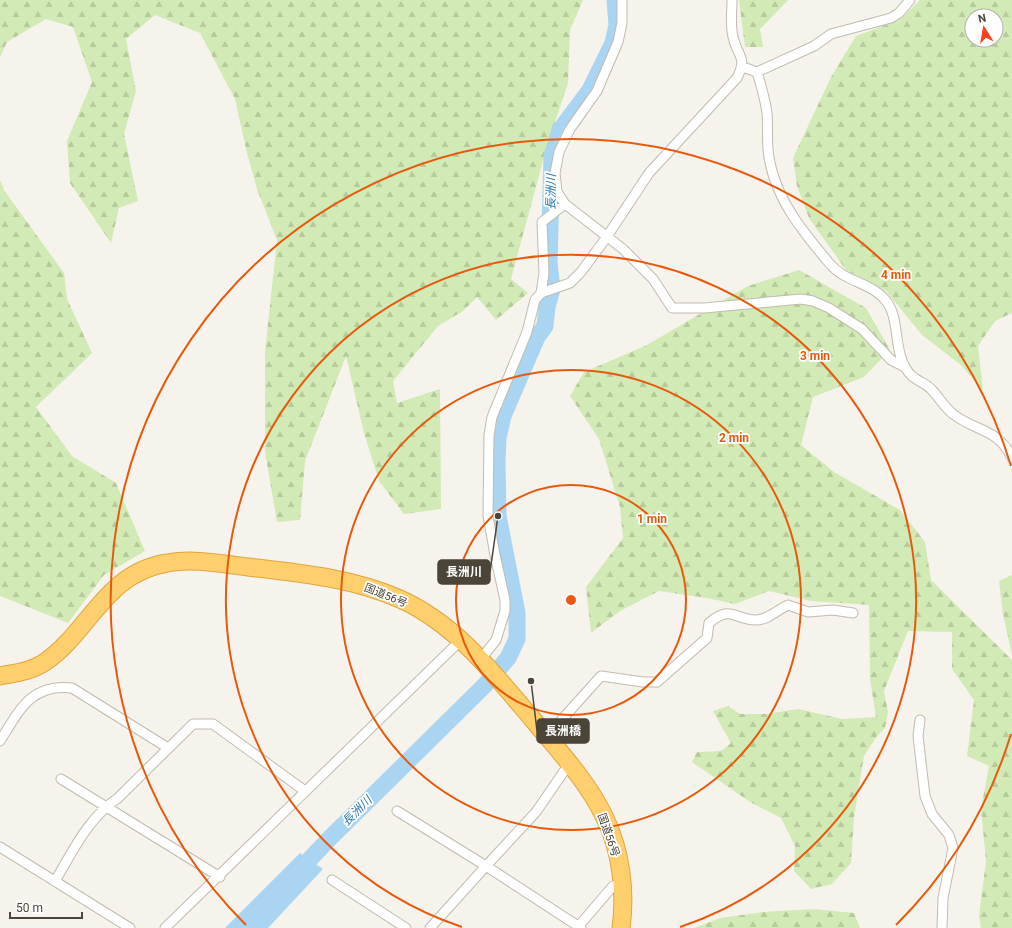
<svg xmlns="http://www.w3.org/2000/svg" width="1012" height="928" font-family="Roboto,'Noto Sans JP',sans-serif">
<defs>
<pattern id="forest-firs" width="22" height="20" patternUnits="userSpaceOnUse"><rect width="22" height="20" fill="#d2eab5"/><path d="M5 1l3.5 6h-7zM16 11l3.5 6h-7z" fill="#b6ca9c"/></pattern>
</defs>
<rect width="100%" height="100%" fill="#f6f3ec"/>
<path fill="url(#forest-firs)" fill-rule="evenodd" d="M 0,0 L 583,0 L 570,30 L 568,83 L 547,146 L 511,279 L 528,293 L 496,320 L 477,297 L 463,311 L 438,326 L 393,381 L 397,403 L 440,389 L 441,509 L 404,514 L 379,481 L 364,433 L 346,356 L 305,461 L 300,520 L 277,522 L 265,452 L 265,352 L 277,240 L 257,189 L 247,153 L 235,99 L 200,33 L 155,15 L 126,39 L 136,91 L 124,134 L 138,201 L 119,208 L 111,243 L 70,183 L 67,141 L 92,82 L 73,27 L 46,19 L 7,42 L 0,57 Z
M 739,0 L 788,0 L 760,29 L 763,47 L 745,47 Z
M 920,0 L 1012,0 L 1012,313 L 995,321 L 978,346 L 983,391 L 961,365 L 922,335 L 886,291 L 846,270 L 809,218 L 797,186 L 793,158 L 831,77 L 856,36 L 899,20 ZM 972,16 L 996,16 L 996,40 L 972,40 Z
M 0,180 L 4,190 L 64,273 L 67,299 L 92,353 L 36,407 L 72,456 L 116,483 L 145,551 L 104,575 L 68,623 L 0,596 Z
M 799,270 L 866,308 L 890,350 L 864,377 L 813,397 L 801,445 L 834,472 L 900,510 L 925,542 L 931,580 L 1012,660 L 1012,928 L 981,928 L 979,916 L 986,861 L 981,809 L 989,766 L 967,756 L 974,700 L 952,669 L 952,632 L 908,631 L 884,691 L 888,712 L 885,728 L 877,736 L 864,756 L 854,817 L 851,863 L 832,884 L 811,889 L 794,871 L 795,846 L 781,818 L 750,802 L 692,762 L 697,752 L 721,751 L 731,743 L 713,711 L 728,706 L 740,714 L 765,714 L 798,709 L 842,719 L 876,717 L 870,679 L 869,605 L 811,601 L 769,591 L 735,604 L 707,598 L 659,591 L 620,611 L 591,633 L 586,587 L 623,538 L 620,507 L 599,439 L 570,396 L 584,372 L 645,346 L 748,286 Z
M 1012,575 L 1012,655 L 1003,614 L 999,581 Z
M 815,909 L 854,913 L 860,928 L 694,928 L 720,918 L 763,912 Z"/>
<path fill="#a9d4f2" d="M 300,853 L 323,869 L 268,928 L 225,928 Z"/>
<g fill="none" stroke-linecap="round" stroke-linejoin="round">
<path stroke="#a9d4f2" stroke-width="17" d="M 294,876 L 329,839 L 485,685 L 508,658 L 517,639 L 517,613 L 498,516 L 497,461 L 498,438 L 503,416 L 537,337 L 545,326 L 547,307 L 552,289 L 549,263 L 552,157 L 560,130 L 590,90 L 613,43 L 617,25 L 615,0"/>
<defs>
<path id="street" d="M 622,0 L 622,23 L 618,42 L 597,91 L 570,129 L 559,152 L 555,173 L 557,192 L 565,204 L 623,249 L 653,279 L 672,308 L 704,308 L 801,299 L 813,301 L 829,308 L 862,329 L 891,360 L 905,367
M 743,67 L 757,72 L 814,46 L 831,34 L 891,18 L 899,13 L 910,0
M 757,72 C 761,85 765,99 767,113 C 768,125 767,137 768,149 C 772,195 802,231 830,264 C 846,283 872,282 887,302 C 901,321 892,358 912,376 C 918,381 926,384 931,389 C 939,397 944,407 953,414 C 976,432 998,428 1012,458
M 541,293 L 544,273 L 542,222 L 565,204
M 481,659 L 496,640 L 505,611 L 505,600 L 495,555 L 488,516 L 489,435 L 492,417 L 527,332 L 535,300 L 541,293 L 570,283 L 581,272 L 606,238 L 649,173 L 737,78 C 748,57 737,56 733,37 C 730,25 732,12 732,0
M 920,720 L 918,736 L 925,796 L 932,814 L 949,835 L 953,848 L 943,898 L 942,928
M 547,736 L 601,676 L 643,682 L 657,682 L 707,638 L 709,623 C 732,604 734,620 756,620 C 768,620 777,610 788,605 L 808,612 L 833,610 L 853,613
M 0,741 C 19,711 31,683 72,688 L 168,748
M 569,764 L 536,812 L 486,866 L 581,928
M 61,779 L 220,877
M 397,811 L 486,866 L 430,928
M 0,847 L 130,928
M 332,880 L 406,928
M 55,881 C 73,851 88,818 118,798 L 193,724 L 213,724 L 305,791
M 165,928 L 461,640
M 577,928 L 613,886 L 622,884"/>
<path id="highway" d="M 0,676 C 15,673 32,671 45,662 C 90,631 105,573 167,563 C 194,558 222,564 248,567 C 300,573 352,578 400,599 C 456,624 495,675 534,721 C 559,751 588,782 605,818 C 621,851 626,892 621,928"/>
</defs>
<use href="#street" stroke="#c2bbae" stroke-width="11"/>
<use href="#highway" stroke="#e0a43c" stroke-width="19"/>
<use href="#street" stroke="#fff" stroke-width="9"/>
<use href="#highway" stroke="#ffcf6e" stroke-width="17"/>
</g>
<g fill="none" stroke="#e8590c" stroke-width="2">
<circle cx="571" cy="600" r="115"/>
<circle cx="571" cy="600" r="230"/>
<path d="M462 927A345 345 0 1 1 680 927"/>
<path d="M1011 734A460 460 0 0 1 896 925M246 925A460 460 0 1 1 1011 466"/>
</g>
<g text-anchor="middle" stroke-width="3.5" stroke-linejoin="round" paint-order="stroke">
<g font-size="11" fill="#4b4439" stroke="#fff">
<text transform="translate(386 595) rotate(22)" y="4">国道56号</text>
<text transform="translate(609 835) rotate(71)" y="4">国道56号</text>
</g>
<g font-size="12" font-style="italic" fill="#2e7ab2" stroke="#fff">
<text transform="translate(551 192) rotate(-89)" y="4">長洲川</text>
<text transform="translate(357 811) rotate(-45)" y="4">長洲川</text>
</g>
</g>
<circle cx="571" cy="600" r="6" fill="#e8590c" stroke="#fff" stroke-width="2"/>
<g font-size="12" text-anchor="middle" font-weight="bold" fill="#e8590c" stroke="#fff" stroke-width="3.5" stroke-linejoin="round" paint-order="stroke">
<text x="896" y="279">4 min</text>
<text x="815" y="360">3 min</text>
<text x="734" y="442">2 min</text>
<text x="652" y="523">1 min</text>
</g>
<path fill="none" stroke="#4b4439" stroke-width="1.5" d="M498 516L490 572M531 681L537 731"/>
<g fill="#4b4439" stroke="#fff" stroke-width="1.5">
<circle cx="498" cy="516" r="4"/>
<circle cx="531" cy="681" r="4"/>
</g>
<g fill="#4b4439" stroke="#4b4439" stroke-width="1.5">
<rect x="438" y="560" width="52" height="24" rx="4"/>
<rect x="537" y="719" width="52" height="24" rx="4"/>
</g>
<g font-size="12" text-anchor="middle" font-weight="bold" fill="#fff">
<text x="464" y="576">長洲川</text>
<text x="563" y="735">長洲橋</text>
</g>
<g transform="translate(984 28) rotate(349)"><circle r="19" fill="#ffffff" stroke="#b7b4b0"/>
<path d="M0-3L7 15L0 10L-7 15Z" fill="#fc3f1d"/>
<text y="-6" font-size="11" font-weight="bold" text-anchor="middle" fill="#4b4439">N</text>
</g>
<path d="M10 912v6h72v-6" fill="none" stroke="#4b4439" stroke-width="2"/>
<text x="16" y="912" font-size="12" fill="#4b4439" stroke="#ffffff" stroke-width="3" paint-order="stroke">50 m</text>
</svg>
